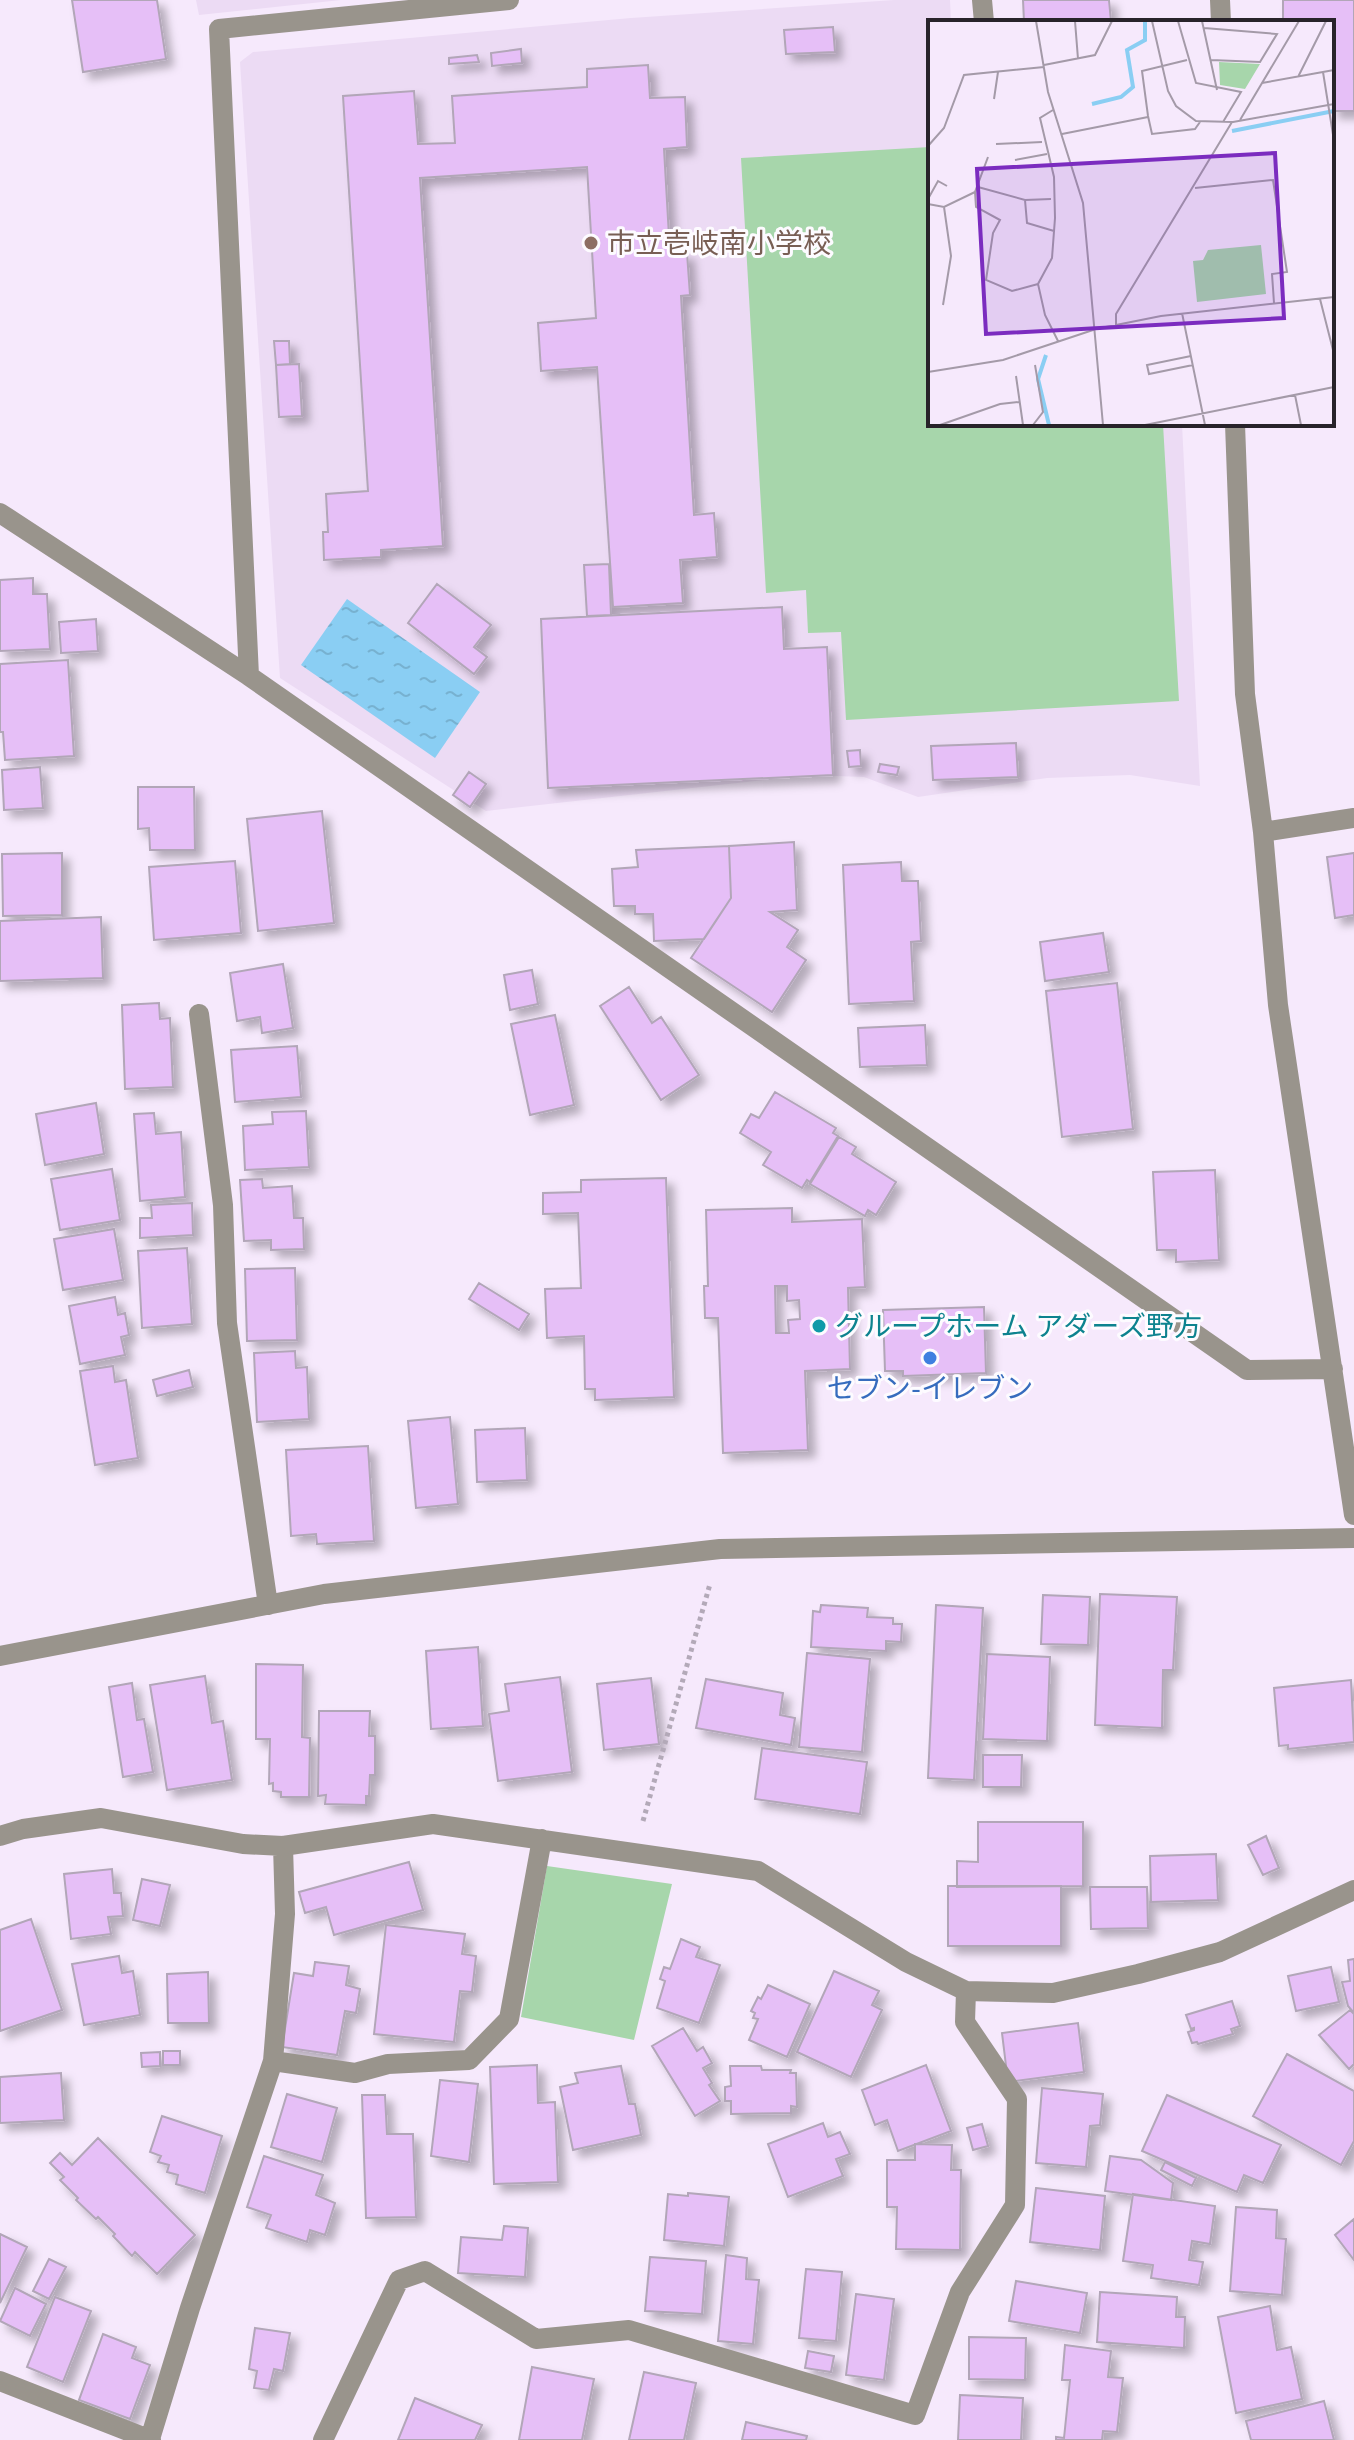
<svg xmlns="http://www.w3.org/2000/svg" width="1354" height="2440" font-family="'Public Sans','Noto Sans JP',sans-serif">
<defs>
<pattern id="water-ripples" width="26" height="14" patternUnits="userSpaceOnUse" patternTransform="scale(2)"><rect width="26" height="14" fill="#8acef3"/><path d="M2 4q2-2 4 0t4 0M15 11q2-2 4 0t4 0" fill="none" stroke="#77b1d0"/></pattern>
<filter id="shadow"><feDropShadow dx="7" dy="7" stdDeviation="4" flood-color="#0004"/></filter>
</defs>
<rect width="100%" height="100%" fill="#f6e9fc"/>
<path fill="#ecdbf4" d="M 196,0 L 341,0 L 199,15 Z
M 894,0 L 950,0 L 951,22 L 930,22 L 930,424 L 1182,424 L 1200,786 L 1130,775 L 1047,778 L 918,797 L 864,777 L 808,775 L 486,811 L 280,678 L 240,62 L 253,52 L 631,18 Z"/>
<path fill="#a7d6ab" d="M 930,147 L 930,424 L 1163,424 L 1179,701 L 846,720 L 841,632 L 808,633 L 806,590 L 766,593 L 741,158 Z
M 547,1866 L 672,1884 L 634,2040 L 521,2017 Z"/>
<path fill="url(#water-ripples)" d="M 347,599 L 480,692 L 435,758 L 301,665 Z"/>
<path fill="#e6bff7" stroke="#b2a6b8" stroke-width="2" fill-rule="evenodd" filter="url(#shadow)" d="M 72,0 L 157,0 L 166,59 L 83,72 Z
M 1023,0 L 1109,0 L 1111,22 L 1024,22 Z
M 1283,0 L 1354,0 L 1354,111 L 1332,111 L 1332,22 L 1283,22 Z
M 833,27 L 835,52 L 786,54 L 784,30 Z
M 521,49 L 522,63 L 492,66 L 491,53 Z
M 477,55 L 479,62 L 449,64 L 449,58 Z
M 648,65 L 650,98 L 685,97 L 687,147 L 664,149 L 670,254 L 687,253 L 690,295 L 681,296 L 694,515 L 714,513 L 717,557 L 680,560 L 683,603 L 613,607 L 597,367 L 541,371 L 538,323 L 596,318 L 587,167 L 420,178 L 443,546 L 381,550 L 381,557 L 324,560 L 323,532 L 328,532 L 326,494 L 368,491 L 343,96 L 414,91 L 418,144 L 455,143 L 452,96 L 587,87 L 587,69 Z
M 274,341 L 289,341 L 290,364 L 276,365 Z
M 299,364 L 302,416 L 279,417 L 276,365 Z
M 609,564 L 611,615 L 587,616 L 584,565 Z
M 33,578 L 33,594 L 47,594 L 50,649 L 0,651 L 0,580 Z
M 437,584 L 491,625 L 474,647 L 487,657 L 474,674 L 408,623 Z
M 782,607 L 784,649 L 827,647 L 833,775 L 548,788 L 541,619 Z
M 96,619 L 98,651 L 61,653 L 59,622 Z
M 68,660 L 74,756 L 5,760 L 3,732 L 0,732 L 0,664 Z
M 1016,743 L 1018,777 L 933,780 L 931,746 Z
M 860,750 L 861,766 L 849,767 L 847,751 Z
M 880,764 L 899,767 L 897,775 L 878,772 Z
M 40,767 L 43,808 L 4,810 L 2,770 Z
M 469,772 L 486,784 L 470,807 L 453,795 Z
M 138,787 L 194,787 L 195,850 L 150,850 L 149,828 L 138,829 Z
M 322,811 L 334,923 L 258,931 L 247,819 Z
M 794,842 L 797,910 L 770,912 L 798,930 L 787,947 L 806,960 L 772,1012 L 691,958 L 731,898 L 729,846 Z
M 729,846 L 731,898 L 704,939 L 654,941 L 653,914 L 635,914 L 635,906 L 614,906 L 612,869 L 638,867 L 636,850 Z
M 62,853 L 62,915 L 3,916 L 2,854 Z
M 1354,853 L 1354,915 L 1335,918 L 1327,857 Z
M 235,861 L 241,933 L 154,940 L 149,867 Z
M 901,862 L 902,881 L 918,881 L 921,941 L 911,942 L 914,1001 L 849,1004 L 843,865 Z
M 101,917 L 103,978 L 0,981 L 0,921 Z
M 1103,933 L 1109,972 L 1045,981 L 1040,942 Z
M 283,964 L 293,1028 L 262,1033 L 260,1017 L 237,1021 L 230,973 Z
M 532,970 L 538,1004 L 510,1010 L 504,975 Z
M 1117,983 L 1133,1129 L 1062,1137 L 1046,991 Z
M 629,987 L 652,1023 L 661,1017 L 699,1075 L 661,1100 L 600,1006 Z
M 159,1003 L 160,1019 L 170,1018 L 173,1087 L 125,1089 L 122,1005 Z
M 555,1015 L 574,1105 L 530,1115 L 511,1024 Z
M 925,1025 L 927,1065 L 860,1067 L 858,1028 Z
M 297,1046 L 301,1097 L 235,1102 L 231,1050 Z
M 775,1092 L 836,1128 L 833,1133 L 838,1136 L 810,1182 L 807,1180 L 802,1188 L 763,1165 L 771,1152 L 740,1133 L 751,1114 L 759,1118 Z
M 96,1103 L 104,1154 L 45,1165 L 36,1114 Z
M 306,1111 L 309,1167 L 245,1170 L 243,1126 L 273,1124 L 272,1112 Z
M 154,1113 L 156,1134 L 181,1132 L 185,1197 L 140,1201 L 134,1114 Z
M 839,1137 L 856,1147 L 852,1154 L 896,1182 L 876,1215 L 868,1210 L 865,1216 L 810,1184 Z
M 112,1169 L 120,1220 L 60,1230 L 51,1179 Z
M 1215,1170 L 1219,1260 L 1176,1262 L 1176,1250 L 1157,1250 L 1153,1172 Z
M 666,1178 L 674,1397 L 595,1400 L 595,1389 L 585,1389 L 584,1336 L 547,1338 L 545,1289 L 581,1288 L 578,1213 L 543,1214 L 543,1193 L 581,1192 L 581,1180 Z
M 262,1179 L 263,1188 L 292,1186 L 294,1218 L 303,1218 L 304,1249 L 271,1250 L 271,1240 L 244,1241 L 240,1180 Z
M 192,1203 L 193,1235 L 140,1238 L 140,1218 L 152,1218 L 151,1205 Z
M 792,1208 L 792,1222 L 862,1219 L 865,1287 L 848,1288 L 850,1369 L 805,1371 L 808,1450 L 723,1453 L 718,1318 L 705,1318 L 704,1286 L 708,1286 L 706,1210 ZM 775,1286 L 787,1286 L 787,1301 L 799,1300 L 800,1319 L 788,1320 L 789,1333 L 776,1333 Z
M 114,1229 L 123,1280 L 63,1290 L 54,1239 Z
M 187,1248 L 192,1324 L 142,1328 L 138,1251 Z
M 295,1268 L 297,1340 L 247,1341 L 245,1269 Z
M 479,1283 L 529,1314 L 519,1330 L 469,1299 Z
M 115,1297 L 118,1315 L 125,1313 L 129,1335 L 121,1337 L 125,1355 L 80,1364 L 69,1306 Z
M 984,1307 L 986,1373 L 903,1376 L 903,1371 L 885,1371 L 883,1310 Z
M 295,1351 L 296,1368 L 307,1367 L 309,1419 L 257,1422 L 254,1353 Z
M 113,1366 L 115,1382 L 126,1380 L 138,1458 L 95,1465 L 80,1371 Z
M 189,1370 L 193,1387 L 157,1396 L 153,1380 Z
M 450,1417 L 458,1504 L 416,1508 L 408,1421 Z
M 525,1428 L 527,1480 L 477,1482 L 475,1430 Z
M 368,1446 L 374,1541 L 317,1544 L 316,1534 L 291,1536 L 286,1450 Z
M 1100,1594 L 1177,1597 L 1173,1670 L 1163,1670 L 1162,1728 L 1095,1725 Z
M 1043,1595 L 1090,1597 L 1088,1645 L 1041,1644 Z
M 821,1605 L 868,1608 L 867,1617 L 893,1618 L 893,1624 L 902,1624 L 901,1642 L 886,1641 L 886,1651 L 811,1647 L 813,1611 L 820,1612 Z
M 936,1605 L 983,1608 L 974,1780 L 928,1778 Z
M 478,1647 L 483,1726 L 431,1729 L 426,1651 Z
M 807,1653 L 870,1659 L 862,1752 L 799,1747 Z
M 987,1654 L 1050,1657 L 1047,1741 L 983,1739 Z
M 256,1664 L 303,1665 L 302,1737 L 310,1738 L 309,1797 L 281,1797 L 281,1792 L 273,1791 L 273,1783 L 269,1784 L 270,1739 L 256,1739 Z
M 205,1676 L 212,1723 L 223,1721 L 232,1780 L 167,1790 L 150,1685 Z
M 560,1677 L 572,1772 L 498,1781 L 489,1714 L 509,1711 L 505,1684 Z
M 651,1678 L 659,1744 L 604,1750 L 597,1684 Z
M 706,1679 L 783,1693 L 780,1715 L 795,1718 L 791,1745 L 696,1728 Z
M 1351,1680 L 1354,1742 L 1288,1749 L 1288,1745 L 1279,1746 L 1274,1688 Z
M 132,1683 L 137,1720 L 144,1719 L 153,1772 L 123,1777 L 109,1687 Z
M 319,1711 L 370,1711 L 369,1736 L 375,1736 L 375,1775 L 370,1775 L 369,1796 L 366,1796 L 366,1805 L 325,1804 L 326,1795 L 318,1796 Z
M 762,1748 L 867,1762 L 860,1814 L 755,1799 Z
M 983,1755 L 1022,1755 L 1021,1787 L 983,1787 Z
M 978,1822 L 1083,1822 L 1083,1886 L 957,1887 L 957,1861 L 978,1862 Z
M 1266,1836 L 1279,1868 L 1263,1875 L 1248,1845 Z
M 1216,1854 L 1218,1900 L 1151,1902 L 1150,1856 Z
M 409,1862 L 423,1910 L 334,1935 L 326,1907 L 305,1913 L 299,1892 Z
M 112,1869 L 114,1893 L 121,1893 L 123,1916 L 108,1917 L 111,1934 L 71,1939 L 64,1874 Z
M 142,1879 L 170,1885 L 160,1926 L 133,1920 Z
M 948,1886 L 1061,1886 L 1061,1946 L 948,1946 Z
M 1090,1887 L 1147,1887 L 1148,1928 L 1091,1929 Z
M 31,1919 L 62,2010 L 0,2031 L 0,1930 Z
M 386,1925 L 465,1934 L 462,1954 L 476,1956 L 472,1992 L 460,1991 L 454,2042 L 374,2034 Z
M 681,1939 L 700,1947 L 696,1957 L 720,1965 L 699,2023 L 657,2008 L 665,1981 L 660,1979 L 664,1967 L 670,1969 Z
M 119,1956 L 122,1973 L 133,1971 L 140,2015 L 84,2025 L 72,1964 Z
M 1354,1959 L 1354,2013 L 1348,2006 L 1342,1982 L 1350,1981 L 1348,1960 Z
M 315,1962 L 349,1966 L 346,1985 L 360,1989 L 356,2013 L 345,2011 L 337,2055 L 282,2047 L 294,1973 L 313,1976 Z
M 1331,1967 L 1339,2002 L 1296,2011 L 1288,1976 Z
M 834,1971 L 879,1991 L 872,2005 L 882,2010 L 851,2077 L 797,2052 Z
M 208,1972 L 209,2023 L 168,2023 L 167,1974 Z
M 768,1985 L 810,2004 L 787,2057 L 749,2040 L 758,2019 L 753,2018 L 755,2013 L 751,2011 L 758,1997 L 761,1999 Z
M 1232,2001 L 1240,2026 L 1231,2029 L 1233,2034 L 1198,2044 L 1197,2042 L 1192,2043 L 1188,2032 L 1194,2030 L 1194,2028 L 1191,2029 L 1186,2015 Z
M 1350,2010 L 1354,2014 L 1354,2064 L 1349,2069 L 1319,2035 Z
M 1078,2023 L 1084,2072 L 1008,2082 L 1002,2033 Z
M 683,2028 L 697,2051 L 703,2047 L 712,2063 L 703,2068 L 712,2083 L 709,2085 L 720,2101 L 695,2116 L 652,2046 Z
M 163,2051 L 180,2051 L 180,2065 L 163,2065 Z
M 160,2052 L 160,2066 L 142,2067 L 141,2053 Z
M 1287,2054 L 1354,2091 L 1354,2141 L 1341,2165 L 1253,2116 Z
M 537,2065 L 538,2103 L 555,2102 L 558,2182 L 494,2184 L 490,2067 Z
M 926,2065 L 951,2131 L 898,2151 L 887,2120 L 875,2125 L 862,2090 Z
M 621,2066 L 629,2104 L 635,2104 L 641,2135 L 573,2150 L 560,2087 L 578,2083 L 575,2073 Z
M 730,2066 L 761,2066 L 762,2070 L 791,2070 L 790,2073 L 796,2073 L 797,2107 L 791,2106 L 791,2113 L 731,2114 L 731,2101 L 725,2101 L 725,2087 L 731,2086 Z
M 61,2073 L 64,2120 L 0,2123 L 0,2077 Z
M 440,2080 L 478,2084 L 469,2162 L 431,2156 Z
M 1042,2088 L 1103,2094 L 1100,2125 L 1090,2126 L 1086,2167 L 1036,2163 Z
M 287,2094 L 337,2108 L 322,2162 L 271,2147 Z
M 362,2095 L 385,2095 L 387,2134 L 413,2134 L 416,2217 L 366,2218 Z
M 1167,2095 L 1281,2145 L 1263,2183 L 1244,2175 L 1237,2192 L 1142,2151 Z
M 162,2116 L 222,2136 L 205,2193 L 176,2184 L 178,2175 L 167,2172 L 169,2165 L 158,2162 L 161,2156 L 150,2152 Z
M 823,2123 L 828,2137 L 840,2132 L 850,2154 L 836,2159 L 843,2176 L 788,2197 L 768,2144 Z
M 982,2124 L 988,2146 L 973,2150 L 967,2128 Z
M 98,2138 L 195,2235 L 157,2274 L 135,2252 L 132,2256 L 113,2236 L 115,2234 L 98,2217 L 96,2219 L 76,2200 L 78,2198 L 60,2180 L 64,2177 L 50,2163 L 60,2153 L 72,2165 Z
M 915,2144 L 952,2145 L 951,2170 L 961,2170 L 960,2250 L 896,2249 L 897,2207 L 887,2207 L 887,2160 L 915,2160 Z
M 264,2156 L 323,2175 L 316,2195 L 335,2203 L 325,2235 L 310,2230 L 307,2242 L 266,2228 L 271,2215 L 247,2207 Z
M 1110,2156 L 1141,2160 L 1173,2183 L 1171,2200 L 1105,2191 Z
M 1165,2162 L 1196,2178 L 1192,2186 L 1161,2170 Z
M 1036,2188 L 1105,2196 L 1100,2250 L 1030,2242 Z
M 688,2193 L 729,2197 L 724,2246 L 664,2240 L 668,2194 L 688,2196 Z
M 1133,2194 L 1215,2206 L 1210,2244 L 1192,2241 L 1189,2260 L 1203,2262 L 1199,2285 L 1151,2278 L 1153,2265 L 1123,2261 Z
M 1236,2207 L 1277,2210 L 1276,2238 L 1286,2239 L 1282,2295 L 1230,2291 Z
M 1354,2219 L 1354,2260 L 1335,2235 Z
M 504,2226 L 528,2228 L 525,2277 L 458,2273 L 461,2237 L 502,2240 Z
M 0,2234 L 27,2247 L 0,2303 Z
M 726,2255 L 747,2258 L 746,2279 L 759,2280 L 753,2344 L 718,2341 Z
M 650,2257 L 706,2261 L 702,2314 L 645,2311 Z
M 49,2259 L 66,2267 L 49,2299 L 33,2291 Z
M 806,2269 L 842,2272 L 836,2341 L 799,2338 Z
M 1016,2281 L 1087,2293 L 1080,2333 L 1009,2321 Z
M 15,2288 L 46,2304 L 30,2336 L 0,2321 Z
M 1100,2292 L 1177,2297 L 1176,2317 L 1185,2317 L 1184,2348 L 1097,2342 Z
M 856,2294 L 894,2299 L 884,2380 L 846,2375 Z
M 55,2297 L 91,2311 L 63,2382 L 27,2367 Z
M 1270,2306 L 1277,2350 L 1291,2347 L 1302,2399 L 1236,2413 L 1218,2317 Z
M 255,2328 L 290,2333 L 283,2371 L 274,2369 L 269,2390 L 254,2388 L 257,2371 L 249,2369 Z
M 103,2334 L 136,2347 L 132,2358 L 150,2365 L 130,2419 L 79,2400 Z
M 969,2337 L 1026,2338 L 1025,2380 L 969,2379 Z
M 1065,2345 L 1111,2351 L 1108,2377 L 1123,2378 L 1117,2432 L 1103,2431 L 1102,2440 L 1056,2440 L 1056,2437 L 1064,2438 L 1070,2380 L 1062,2380 Z
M 808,2351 L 834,2356 L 831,2372 L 805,2368 Z
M 532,2367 L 594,2379 L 582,2440 L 519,2440 Z
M 644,2372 L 696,2383 L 684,2440 L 629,2440 Z
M 960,2395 L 1023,2398 L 1021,2440 L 958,2440 Z
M 415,2398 L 482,2425 L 475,2440 L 398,2440 Z
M 1324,2401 L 1334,2440 L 1251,2440 L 1246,2421 Z
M 746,2422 L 807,2436 L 806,2440 L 742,2440 Z"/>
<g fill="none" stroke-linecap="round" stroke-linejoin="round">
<path stroke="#b3a9b8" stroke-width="5" stroke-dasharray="4 4" stroke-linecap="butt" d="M 643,1821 L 710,1584"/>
<path stroke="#99948c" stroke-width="20" d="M 982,0 L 984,22
M 1220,0 L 1221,22
M 1235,424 L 1245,694 L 1263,832 L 1278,1005 L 1354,1515
M 0,513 L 249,676 L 1247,1370 L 1333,1369
M 249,676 L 219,29 L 509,0
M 1263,832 L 1354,818
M 199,1014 L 223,1205 L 227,1323 L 268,1605
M 0,1656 L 324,1594 L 720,1549 L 1354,1538
M 0,1836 L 23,1829 L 101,1818 L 243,1844 L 283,1846 L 433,1824 L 758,1871 L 906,1962 L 966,1991 L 1053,1993 L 1138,1974 L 1220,1952 L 1354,1890
M 273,2061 L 355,2073 L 388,2064 L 469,2060 L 509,2019 L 542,1839
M 0,2381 L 151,2440
M 150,2439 L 190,2308 L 273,2061 L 285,1914 L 283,1846
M 323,2440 L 399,2280 L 425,2271 L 536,2339 L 629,2330 L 915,2415 L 960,2292 L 1015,2205 L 1017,2099 L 965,2022 L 966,1991"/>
</g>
<circle fill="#8d6e63" stroke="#fdfbff" stroke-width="3" cx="591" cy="243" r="8"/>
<circle fill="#0f9aa8" stroke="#fdfbff" stroke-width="3" cx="819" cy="1326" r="8"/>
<circle fill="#3f7fe0" stroke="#fdfbff" stroke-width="3" cx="930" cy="1358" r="8"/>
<g text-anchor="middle" stroke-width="6" stroke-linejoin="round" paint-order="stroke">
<g font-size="28" fill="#785e54" stroke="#fdfbff" text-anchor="start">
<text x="607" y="253">市立壱岐南小学校</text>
</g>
<g font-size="28" fill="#0d838f" stroke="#fdfbff" text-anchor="start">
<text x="835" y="1336">グループホーム アダーズ野方</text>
</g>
<g font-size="28" fill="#366cbe" stroke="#fdfbff">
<text x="930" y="1398">セブン-イレブン</text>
</g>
</g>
<g transform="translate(928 20)">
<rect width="406" height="406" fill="#f6e9fc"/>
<path d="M 291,42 L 332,44 L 317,69 L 292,65 ZM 333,225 L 338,274 L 269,282 L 265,241 L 275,240 L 280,230 Z" fill="#a7d6ab"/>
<path fill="none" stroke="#8acef3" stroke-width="4" d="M 164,84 L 193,77 L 205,67 L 199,30 L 217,20 L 217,1M 304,111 L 406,91M 118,335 L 110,359 L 121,405"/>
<path fill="none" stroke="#a49aa8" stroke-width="2" d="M 108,1 L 120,72 L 155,183 L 175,405M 147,1 L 150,39M 224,1 L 240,71 L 248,86 L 268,101 L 305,102 L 406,84M 250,1 L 268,63 L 313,72 L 295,102M 274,1 L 289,70M 276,8 L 349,14 L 332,42 L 283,40M 259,40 L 214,51 L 220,96 L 224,114 L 267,109 L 272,102M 116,45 L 167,35 L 184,1M 395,52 L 406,121M 370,57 L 398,1M 334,63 L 406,50M 66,79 L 70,52M 125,90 L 112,98 L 126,157 L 127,198 L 124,238 L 110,264 L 117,295 L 130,321M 312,100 L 371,1M 134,114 L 220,97M 68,124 L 114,122M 0,126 L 16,108 L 36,55 L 116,47M 60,137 L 47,172 L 48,187 L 72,200 L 65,213 L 58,260 L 84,271 L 110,264M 87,140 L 119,134M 50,167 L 97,180 L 123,179M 267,168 L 345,160 L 359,252 L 344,254 L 346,283M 0,179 L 10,161 L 19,166M 97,180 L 99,203 L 126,211M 0,184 L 16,187 L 47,172M 392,279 L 406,334M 15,285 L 23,236 L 16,187M 254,293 L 277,405M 188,305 L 188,294 L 304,102M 263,336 L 219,345 L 221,354 L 265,345M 0,352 L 75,340 L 168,309 L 233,296 L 406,277M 88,356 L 95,405M 367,375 L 373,405M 12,405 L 72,384 L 91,382M 105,405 L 115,392 L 107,345M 217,405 L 406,367"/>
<path fill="#7b2cbf" fill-opacity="0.15" stroke="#7b2cbf" stroke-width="4" d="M 347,133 L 356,298 L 58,314 L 49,149 Z"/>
<rect width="406" height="406" fill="none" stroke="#28232a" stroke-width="4"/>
</g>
</svg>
